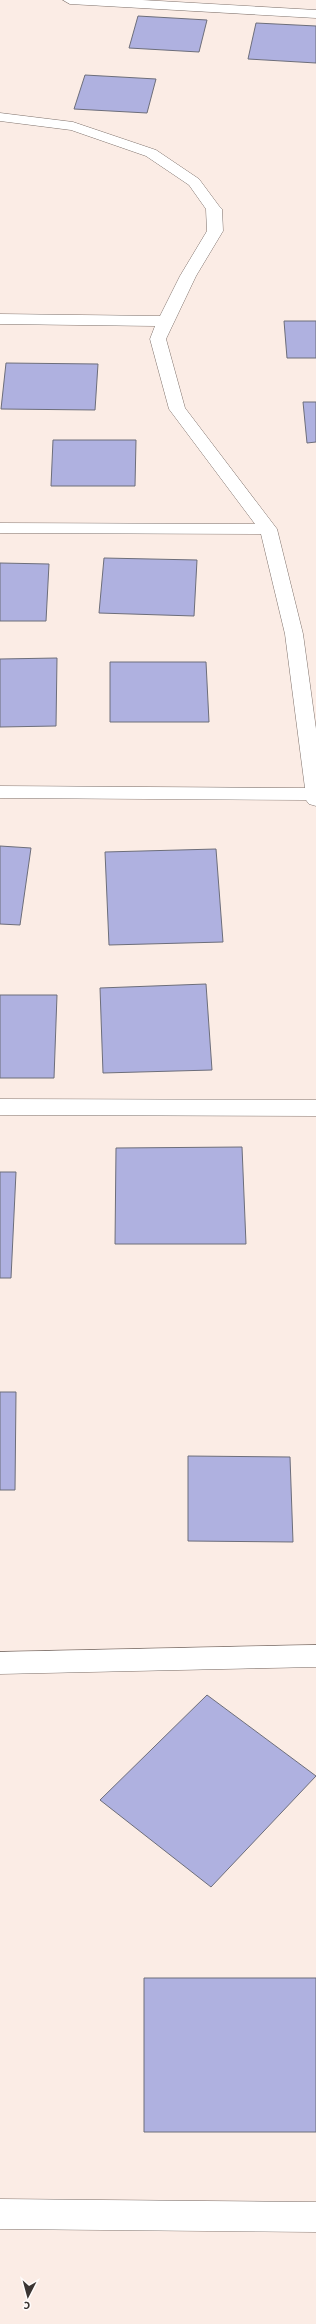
<svg xmlns="http://www.w3.org/2000/svg" width="316" height="2324" font-family="'Source Sans 3',sans-serif">
<rect width="100%" height="100%" fill="#fbece5"/>
<path fill="#afb1e0" stroke="#6d6e7a" d="M 138,16 L 207,20 L 199,52 L 129,48 Z
M 256,23 L 316,26 L 316,63 L 248,59 Z
M 85,75 L 156,79 L 147,113 L 74,109 Z
M 284,321 L 316,321 L 316,358 L 287,358 Z
M 6,363 L 98,364 L 95,410 L 1,409 Z
M 303,402 L 316,402 L 316,442 L 307,443 Z
M 53,440 L 136,440 L 135,486 L 51,486 Z
M 104,558 L 197,560 L 194,616 L 99,613 Z
M 0,563 L 49,564 L 46,621 L 0,621 Z
M 57,658 L 56,726 L 0,727 L 0,659 Z
M 110,662 L 206,662 L 209,722 L 110,722 Z
M 0,846 L 31,848 L 20,925 L 0,924 Z
M 216,849 L 223,942 L 109,945 L 105,852 Z
M 206,984 L 212,1070 L 103,1073 L 100,988 Z
M 0,995 L 57,995 L 54,1078 L 0,1078 Z
M 242,1147 L 246,1244 L 115,1244 L 116,1148 Z
M 0,1172 L 16,1172 L 11,1278 L 0,1278 Z
M 0,1392 L 16,1392 L 15,1490 L 0,1490 Z
M 188,1456 L 290,1457 L 293,1542 L 188,1541 Z
M 207,1695 L 316,1776 L 211,1887 L 100,1800 Z
M 144,1978 L 316,1978 L 316,2132 L 144,2132 Z"/>
<g fill="none" stroke-linecap="round" stroke-linejoin="round">
<defs>
<path id="street" d="M 63,0 L 142,0 L 316,10 L 316,18 L 70,4 Z
M 0,113 L 73,122 L 156,150 L 199,179 L 219,206 L 222,209 L 223,231 L 196,276 L 166,339 L 185,408 L 277,529 L 303,634 L 316,729 L 316,806 L 309,804 L 306,800 L 0,798 L 0,786 L 305,788 L 285,634 L 261,534 L 0,533 L 0,523 L 255,524 L 169,409 L 150,339 L 155,326 L 0,324 L 0,314 L 160,316 L 180,276 L 207,231 L 206,209 L 189,185 L 146,156 L 71,130 L 0,121 Z
M 0,1099 L 316,1100 L 316,1116 L 0,1115 Z
M 316,1645 L 316,1667 L 0,1674 L 0,1652 Z
M 0,2199 L 316,2202 L 316,2232 L 0,2229 Z"/>
</defs>
<use href="#street" stroke="#7f726c" stroke-width="1"/>
<use href="#street" fill="#fff" fill-rule="evenodd"/>
</g>
<g transform="translate(28 2296) rotate(186)" stroke="#fffcfb" stroke-width="3" paint-order="stroke">
<path d="M0-3L7 15L0 10L-7 15Z" fill="#3b3533"/>
<text y="-6" font-size="11" font-weight="bold" text-anchor="middle" fill="#3b3533">С</text>
</g>
</svg>
